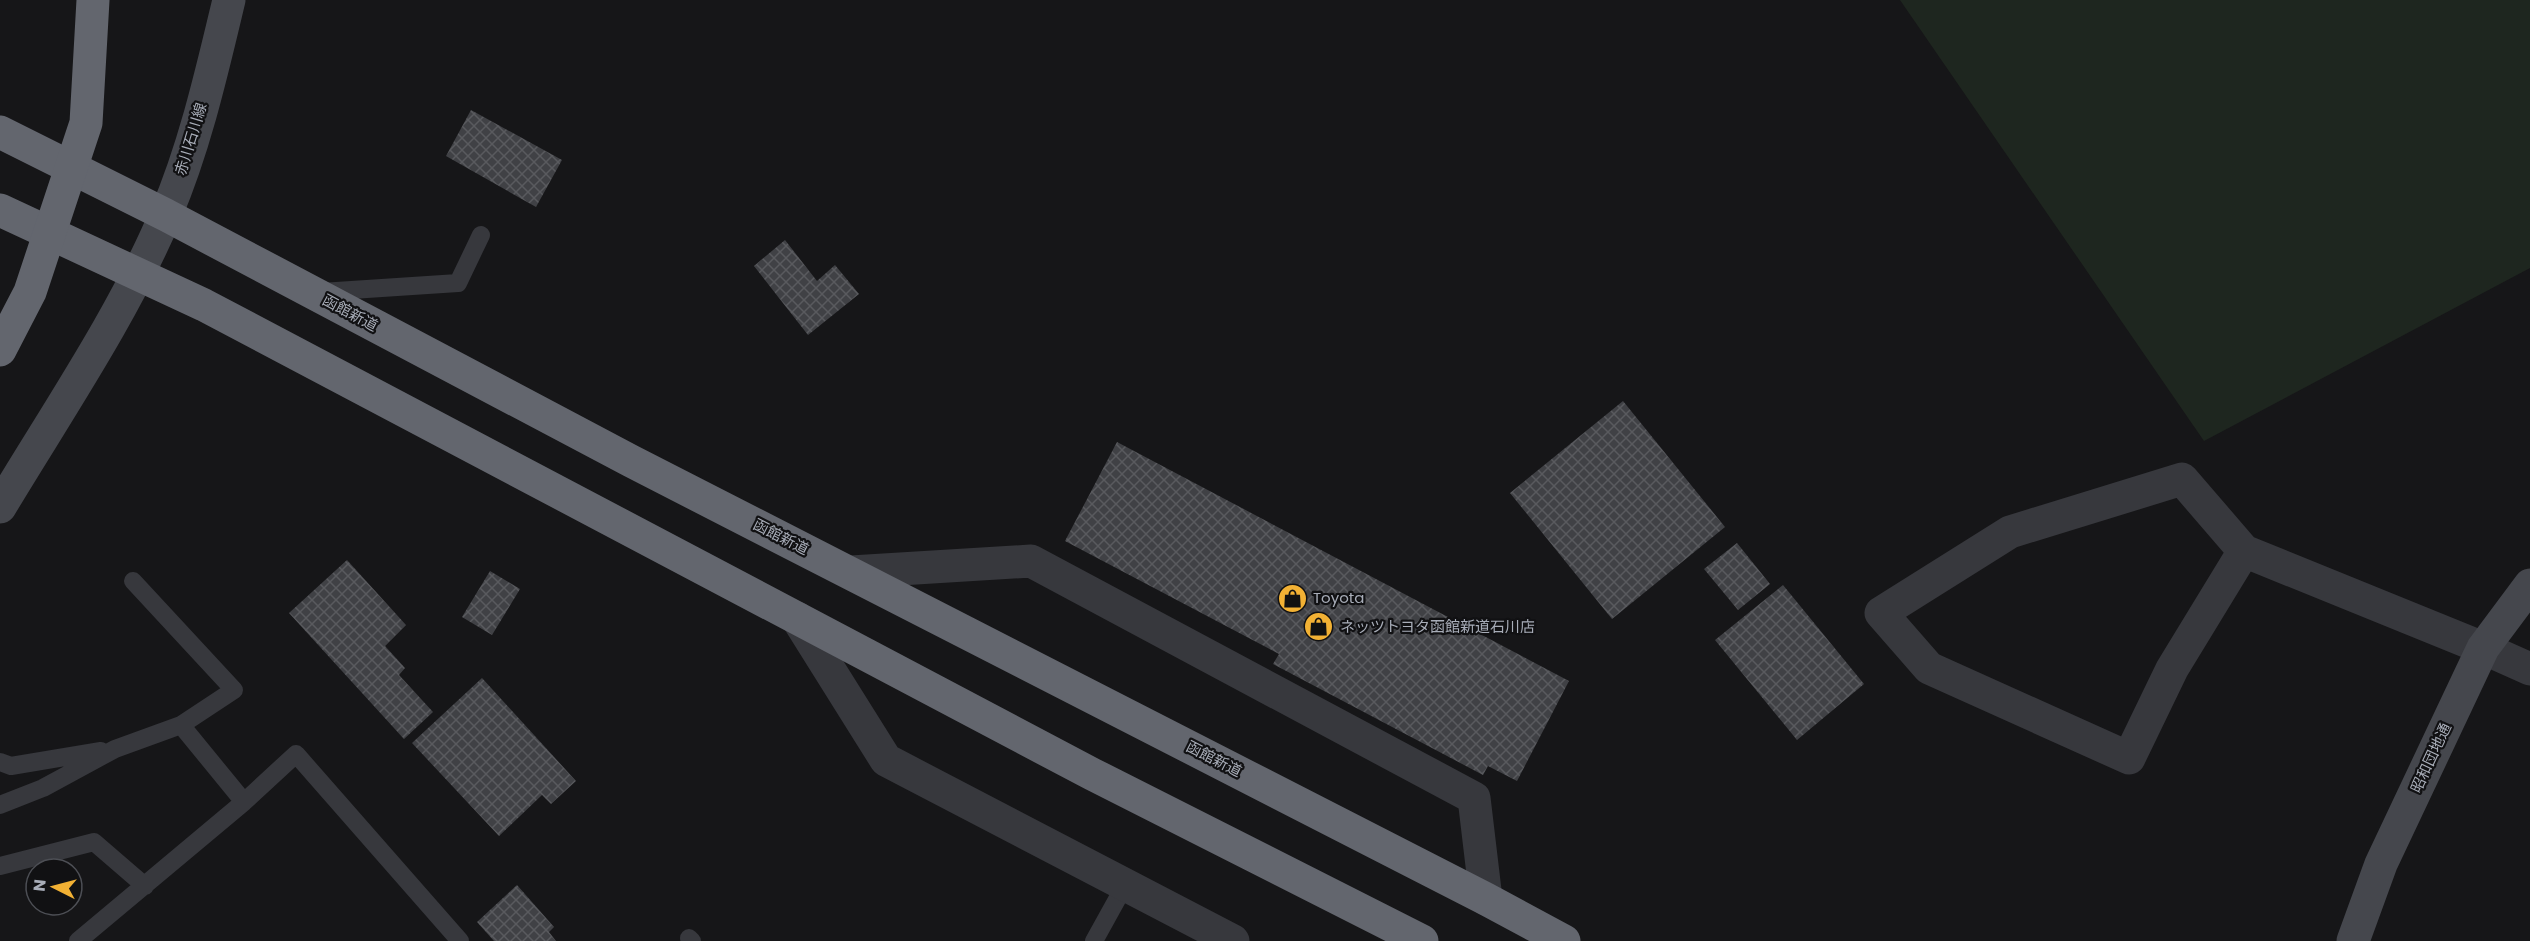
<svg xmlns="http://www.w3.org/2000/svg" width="2530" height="941" font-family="Poppins,'Noto Sans JP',sans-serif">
<defs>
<pattern id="building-cross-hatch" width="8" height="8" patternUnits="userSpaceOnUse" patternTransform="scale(1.5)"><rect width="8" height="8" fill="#404145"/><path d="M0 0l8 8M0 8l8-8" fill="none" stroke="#595a5e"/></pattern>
</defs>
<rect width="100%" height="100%" fill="#161618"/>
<path fill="#1e261f" d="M 1900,0 L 2530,0 L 2530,268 L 2204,441 Z"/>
<path fill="url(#building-cross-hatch)" d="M 471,110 L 562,160 L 536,207 L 446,156 Z
M 785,240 L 817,281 L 835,265 L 859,294 L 808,335 L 754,266 Z
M 1623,401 L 1725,527 L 1612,619 L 1510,493 Z
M 1117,442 L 1569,681 L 1517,781 L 1488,766 L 1483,775 L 1273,664 L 1279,654 L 1065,541 Z
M 1737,543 L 1770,584 L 1738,610 L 1704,569 Z
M 347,560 L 406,625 L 385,646 L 405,668 L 399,675 L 433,712 L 404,739 L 289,613 Z
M 490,571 L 520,589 L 492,635 L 462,617 Z
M 1783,585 L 1864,684 L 1797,740 L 1715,640 Z
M 482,678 L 576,781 L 551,804 L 542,795 L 499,836 L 412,743 Z
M 517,885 L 554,927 L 549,932 L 556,941 L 494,941 L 477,922 Z"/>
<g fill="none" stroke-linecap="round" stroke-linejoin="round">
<path stroke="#37383d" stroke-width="18" d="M 321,292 L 458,283 L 481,235
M 133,581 L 234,690 L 181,725 L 244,802 L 296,754 L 460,941
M 0,762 L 11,766 L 101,751
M 0,805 L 43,788 L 115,749 L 181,725
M 0,866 L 94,842 L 145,886
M 689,938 L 692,941
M 78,941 L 244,802
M 1094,941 L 1125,885"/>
<path stroke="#37383d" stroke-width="33" d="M 2244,551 L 2172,669 L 2129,758 L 1929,668 L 1881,613 L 2010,532 L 2182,479 L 2244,551 L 2483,648 L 2530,669
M 851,572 L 1031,561 L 1474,798 L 1486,899
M 797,618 L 886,760 L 1233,941"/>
<path stroke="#45474d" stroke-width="33" d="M 0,507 C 57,412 123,316 166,214 C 195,146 212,71 229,0
M 2353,941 L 2381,864 L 2483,648 L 2530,585"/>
<path stroke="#63666e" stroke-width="33" d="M 0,132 L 166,215 L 631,461 L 1486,899 L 1564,941
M 0,210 L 204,305 L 1092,774 L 1422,941"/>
<path stroke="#63666e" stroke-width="33" d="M 0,350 L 30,292 L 86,123 L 93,0"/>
</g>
<defs>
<symbol id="shop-disc" viewBox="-11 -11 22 22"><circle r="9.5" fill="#f2b134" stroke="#111113"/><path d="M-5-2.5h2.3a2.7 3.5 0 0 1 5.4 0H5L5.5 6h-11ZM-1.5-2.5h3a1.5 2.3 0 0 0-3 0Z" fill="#111"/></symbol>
</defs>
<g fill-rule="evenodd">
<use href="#shop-disc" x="1276" y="582" width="33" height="33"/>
<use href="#shop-disc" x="1302" y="610" width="33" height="33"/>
</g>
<g text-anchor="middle" stroke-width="4.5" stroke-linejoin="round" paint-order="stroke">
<g font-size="15" fill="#a8adb8" stroke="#111113">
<text transform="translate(191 139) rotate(-73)" y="5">赤川石川線</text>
<text transform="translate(350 313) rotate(28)" y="5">函館新道</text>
<text transform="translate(781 537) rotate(27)" y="5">函館新道</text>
<text transform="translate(2431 758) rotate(-65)" y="5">昭和団地通</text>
<text transform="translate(1214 759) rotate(27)" y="5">函館新道</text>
</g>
<g font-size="15" fill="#a8adb8" stroke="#111113" text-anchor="start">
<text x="1313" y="603">Toyota</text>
<text x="1340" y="632">ネッツトヨタ函館新道石川店</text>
</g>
</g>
<g transform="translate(54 887) rotate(276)"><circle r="28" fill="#111113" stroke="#4d4f55" stroke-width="1.5"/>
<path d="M0-4.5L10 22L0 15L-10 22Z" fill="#f2b134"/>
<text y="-9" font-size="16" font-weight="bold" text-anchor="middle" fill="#a8adb8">N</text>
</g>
</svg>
